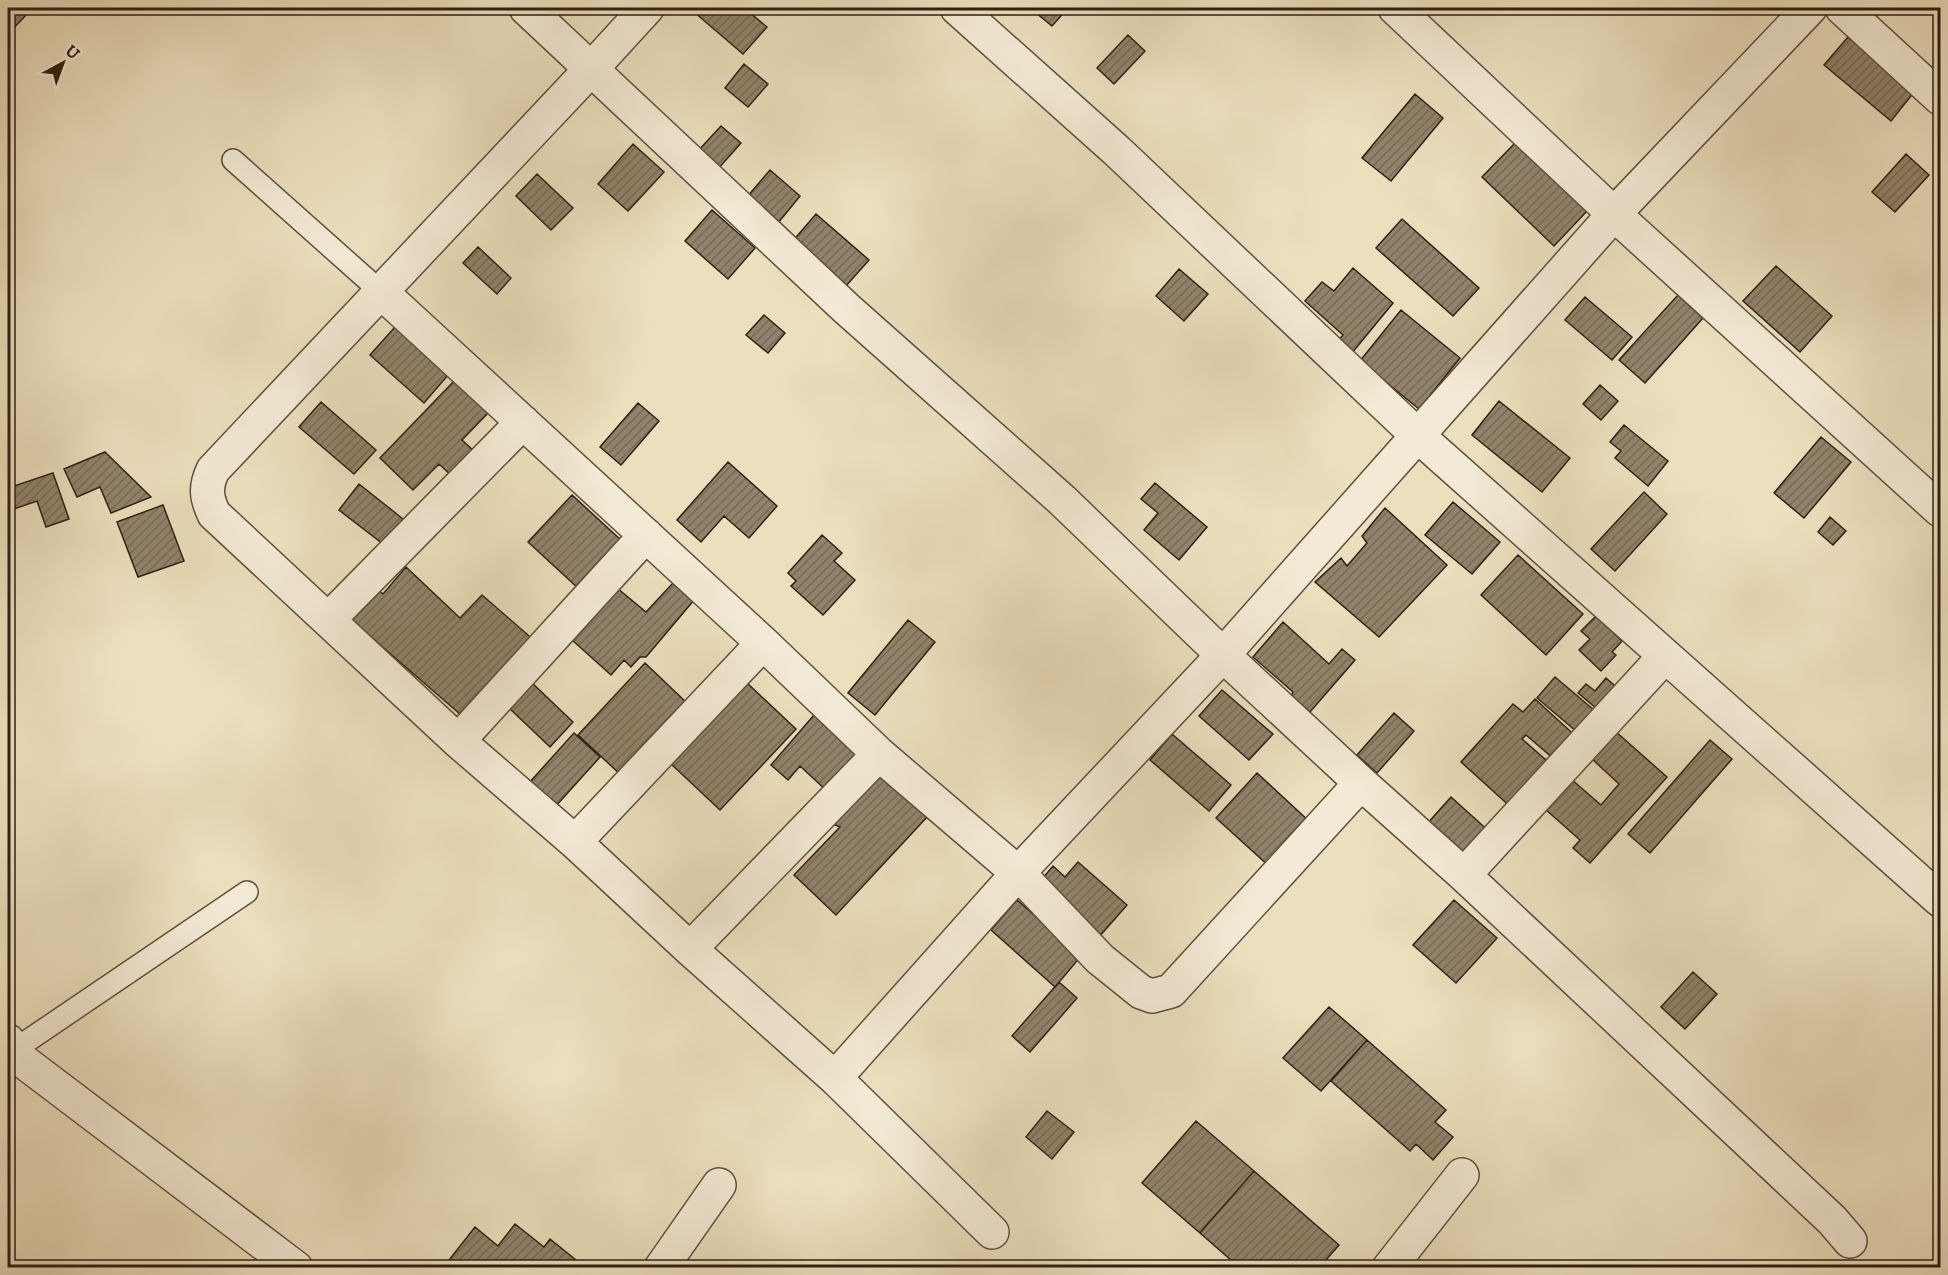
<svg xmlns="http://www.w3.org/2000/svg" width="1948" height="1275" font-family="'IM FELL DW Pica',serif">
<defs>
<pattern id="building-hatch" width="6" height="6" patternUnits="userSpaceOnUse" patternTransform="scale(1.5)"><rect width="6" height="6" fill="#91836b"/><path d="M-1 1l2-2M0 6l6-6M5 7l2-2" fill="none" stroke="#776b57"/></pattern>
</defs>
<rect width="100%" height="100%" fill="#ecdfbe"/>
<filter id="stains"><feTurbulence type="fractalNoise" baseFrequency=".00333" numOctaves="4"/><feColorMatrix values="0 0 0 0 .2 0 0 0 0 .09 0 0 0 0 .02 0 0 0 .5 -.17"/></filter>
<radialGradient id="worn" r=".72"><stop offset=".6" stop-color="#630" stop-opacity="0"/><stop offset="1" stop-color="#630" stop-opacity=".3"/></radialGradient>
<path fill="url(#building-hatch)" stroke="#2e2012" stroke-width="1.5" d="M 8,8 L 20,8 L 27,14 L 9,33 Z
M 698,8 L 744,8 L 767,27 L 743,54 L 694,12 Z
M 1030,8 L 1068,8 L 1052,26 Z
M 1128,35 L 1145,51 L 1114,84 L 1097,68 Z
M 1848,37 L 1914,92 L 1891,121 L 1824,65 Z
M 744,64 L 768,84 L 748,107 L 725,88 Z
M 1415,94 L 1443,118 L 1391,181 L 1362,158 Z
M 721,126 L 741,143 L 718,169 L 698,151 Z
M 1515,143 L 1587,211 L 1554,246 L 1482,177 Z
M 633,144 L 664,172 L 628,211 L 598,184 Z
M 1906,154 L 1929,175 L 1895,212 L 1872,192 Z
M 770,170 L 800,196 L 778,223 L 747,197 Z
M 537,174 L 573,208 L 551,230 L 516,196 Z
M 712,210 L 755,248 L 728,279 L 685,241 Z
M 816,214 L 869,260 L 845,287 L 792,242 Z
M 1402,219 L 1479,288 L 1453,316 L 1376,248 Z
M 478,247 L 511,278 L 497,294 L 463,263 Z
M 1776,266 L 1832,316 L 1800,352 L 1743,301 Z
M 1353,268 L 1393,303 L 1352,353 L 1337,342 L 1343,335 L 1305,301 L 1322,282 L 1334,291 Z
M 1179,269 L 1208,294 L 1184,321 L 1156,296 Z
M 1678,295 L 1703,318 L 1645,383 L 1619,360 Z
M 1585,297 L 1632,337 L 1612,360 L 1565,320 Z
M 1401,310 L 1460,358 L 1419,409 L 1360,361 Z
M 764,315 L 785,333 L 768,353 L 746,335 Z
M 395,327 L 448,375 L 424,403 L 370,355 Z
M 454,381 L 488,413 L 462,440 L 476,453 L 453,477 L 439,464 L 413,490 L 380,458 Z
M 1600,385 L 1618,401 L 1601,420 L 1583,404 Z
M 1499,401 L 1570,458 L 1542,492 L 1472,435 Z
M 321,402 L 376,450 L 354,474 L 299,427 Z
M 638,403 L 659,421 L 621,465 L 600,447 Z
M 1624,425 L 1668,461 L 1648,486 L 1615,458 L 1621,451 L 1610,442 Z
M 1821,437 L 1851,462 L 1804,518 L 1774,493 Z
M 105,452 L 151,497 L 111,513 L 100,487 L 77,497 L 64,469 Z
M 728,462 L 777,506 L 749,538 L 724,516 L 701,542 L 677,520 Z
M 53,473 L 69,519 L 46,527 L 37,501 L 8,511 L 8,488 Z
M 1155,483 L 1207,527 L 1179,560 L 1144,530 L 1158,513 L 1141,499 Z
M 359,484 L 403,519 L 383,544 L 339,510 Z
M 1644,492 L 1667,514 L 1615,571 L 1591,549 Z
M 572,495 L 622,541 L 579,589 L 528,542 Z
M 1453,502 L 1500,542 L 1472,574 L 1425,535 Z
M 163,505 L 184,561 L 138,577 L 117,522 Z
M 1385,508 L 1447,565 L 1379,637 L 1315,582 L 1341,558 L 1347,566 L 1367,543 L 1362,536 Z
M 1830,517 L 1846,531 L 1833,545 L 1818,532 Z
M 822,535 L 842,553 L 834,561 L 855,580 L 823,615 L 791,586 L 796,581 L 788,573 Z
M 1518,555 L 1583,614 L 1546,655 L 1481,595 Z
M 406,567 L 460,618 L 482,595 L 536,642 L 468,721 L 348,617 L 376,588 L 383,594 Z
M 611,583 L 646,612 L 673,583 L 694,600 L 646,657 L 640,657 L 631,667 L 624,660 L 611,675 L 572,640 Z
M 1596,616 L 1622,641 L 1612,652 L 1616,655 L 1601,671 L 1579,650 L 1590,639 L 1581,631 Z
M 908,620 L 935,642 L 875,715 L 848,693 Z
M 1283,622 L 1329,664 L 1342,649 L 1355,660 L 1310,712 L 1291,696 L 1293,692 L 1253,657 Z
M 645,663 L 689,705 L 622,776 L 578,735 Z
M 1555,677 L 1601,716 L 1583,737 L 1537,698 Z
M 1606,678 L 1622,692 L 1603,714 L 1578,693 L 1586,684 L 1595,691 Z
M 530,681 L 573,722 L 550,747 L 507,706 Z
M 746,682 L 796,729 L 720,810 L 670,763 Z
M 1222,690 L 1273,734 L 1249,760 L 1199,716 Z
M 1535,699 L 1581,741 L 1561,765 L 1526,735 L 1522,739 L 1554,767 L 1514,810 L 1461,762 L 1513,704 L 1523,712 Z
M 1394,713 L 1414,731 L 1377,773 L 1357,755 Z
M 814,715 L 862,754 L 828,792 L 800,766 L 788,780 L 771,765 Z
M 1615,731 L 1667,777 L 1590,863 L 1573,848 L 1580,840 L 1545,809 L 1571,779 L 1601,805 L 1619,784 L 1591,758 Z
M 574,733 L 600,757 L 555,807 L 529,783 Z
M 1172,734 L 1231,785 L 1209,811 L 1150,760 Z
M 1710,740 L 1732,759 L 1650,853 L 1628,834 Z
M 878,771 L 928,816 L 836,915 L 794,875 L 840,827 L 831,823 Z
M 1257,773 L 1311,823 L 1270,867 L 1216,818 Z
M 1451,797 L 1492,834 L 1467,862 L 1426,825 Z
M 1078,862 L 1127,905 L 1099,937 L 1037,885 L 1053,866 L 1065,877 Z
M 1017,900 L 1081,956 L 1055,987 L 991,930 Z
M 1454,900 L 1497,938 L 1456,983 L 1413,945 Z
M 1693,972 L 1717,994 L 1685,1029 L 1661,1007 Z
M 1059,982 L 1077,998 L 1030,1052 L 1012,1036 Z
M 1329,1007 L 1367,1040 L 1321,1091 L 1283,1058 Z
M 1367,1040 L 1446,1110 L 1435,1122 L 1453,1137 L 1433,1160 L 1416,1144 L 1410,1151 L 1331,1081 Z
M 1047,1111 L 1074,1132 L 1052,1159 L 1026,1137 Z
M 1196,1121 L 1254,1171 L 1200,1233 L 1142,1183 Z
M 1254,1171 L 1339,1245 L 1319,1268 L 1240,1268 L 1200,1233 Z
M 515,1224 L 544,1247 L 550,1239 L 586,1268 L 450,1268 L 446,1264 L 475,1227 L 498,1246 Z"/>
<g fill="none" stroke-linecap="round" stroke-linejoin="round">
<defs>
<path id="lane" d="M 233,160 L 380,291
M 11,1052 L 247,892"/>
<path id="street" d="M 526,8 L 847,309 L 1062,500 L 1223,655 L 1361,783 L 1464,875 L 1832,1220 L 1850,1241
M 647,8 L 592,68 L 213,470 C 205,487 206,497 214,514 L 458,741 L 575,842 L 690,949 L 835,1078 L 992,1232
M 957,8 L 1117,151 L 1417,435 L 1940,900
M 1395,8 L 1614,214 L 1940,510
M 1842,8 L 1940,98
M 380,291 L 763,643 L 879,754 L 1018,873 L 1100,959 L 1141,992 L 1152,996 L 1171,991 L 1361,783
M 328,620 L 523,422
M 458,741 L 646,535
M 575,842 L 763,643
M 1464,875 L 1665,656
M 690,949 L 879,754
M 8,1041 L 11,1052 L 296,1268
M 835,1078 L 1018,873 L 1223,655 L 1614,214 L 1810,8
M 661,1268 L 719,1185
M 1389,1268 L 1462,1175"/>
</defs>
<use href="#lane" stroke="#5e503d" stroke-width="24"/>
<use href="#street" stroke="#5e503d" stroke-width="36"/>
<use href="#lane" stroke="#f3ead5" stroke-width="21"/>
<use href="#street" stroke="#f3ead5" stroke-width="33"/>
</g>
<rect width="1948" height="1275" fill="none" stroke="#ecdfbe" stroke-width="30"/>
<rect x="9" y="9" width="1930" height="1257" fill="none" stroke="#2e2012" stroke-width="3"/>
<rect x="15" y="15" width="1918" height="1245" fill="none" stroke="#2e2012" stroke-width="1.5"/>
<g transform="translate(63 63) rotate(41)" stroke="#f3ead5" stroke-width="4.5" paint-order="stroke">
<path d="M0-4.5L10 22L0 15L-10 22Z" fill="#2e2012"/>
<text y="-9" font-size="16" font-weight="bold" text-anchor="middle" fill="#2e2012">U</text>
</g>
<rect width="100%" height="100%" filter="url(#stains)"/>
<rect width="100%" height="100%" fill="url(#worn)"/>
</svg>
